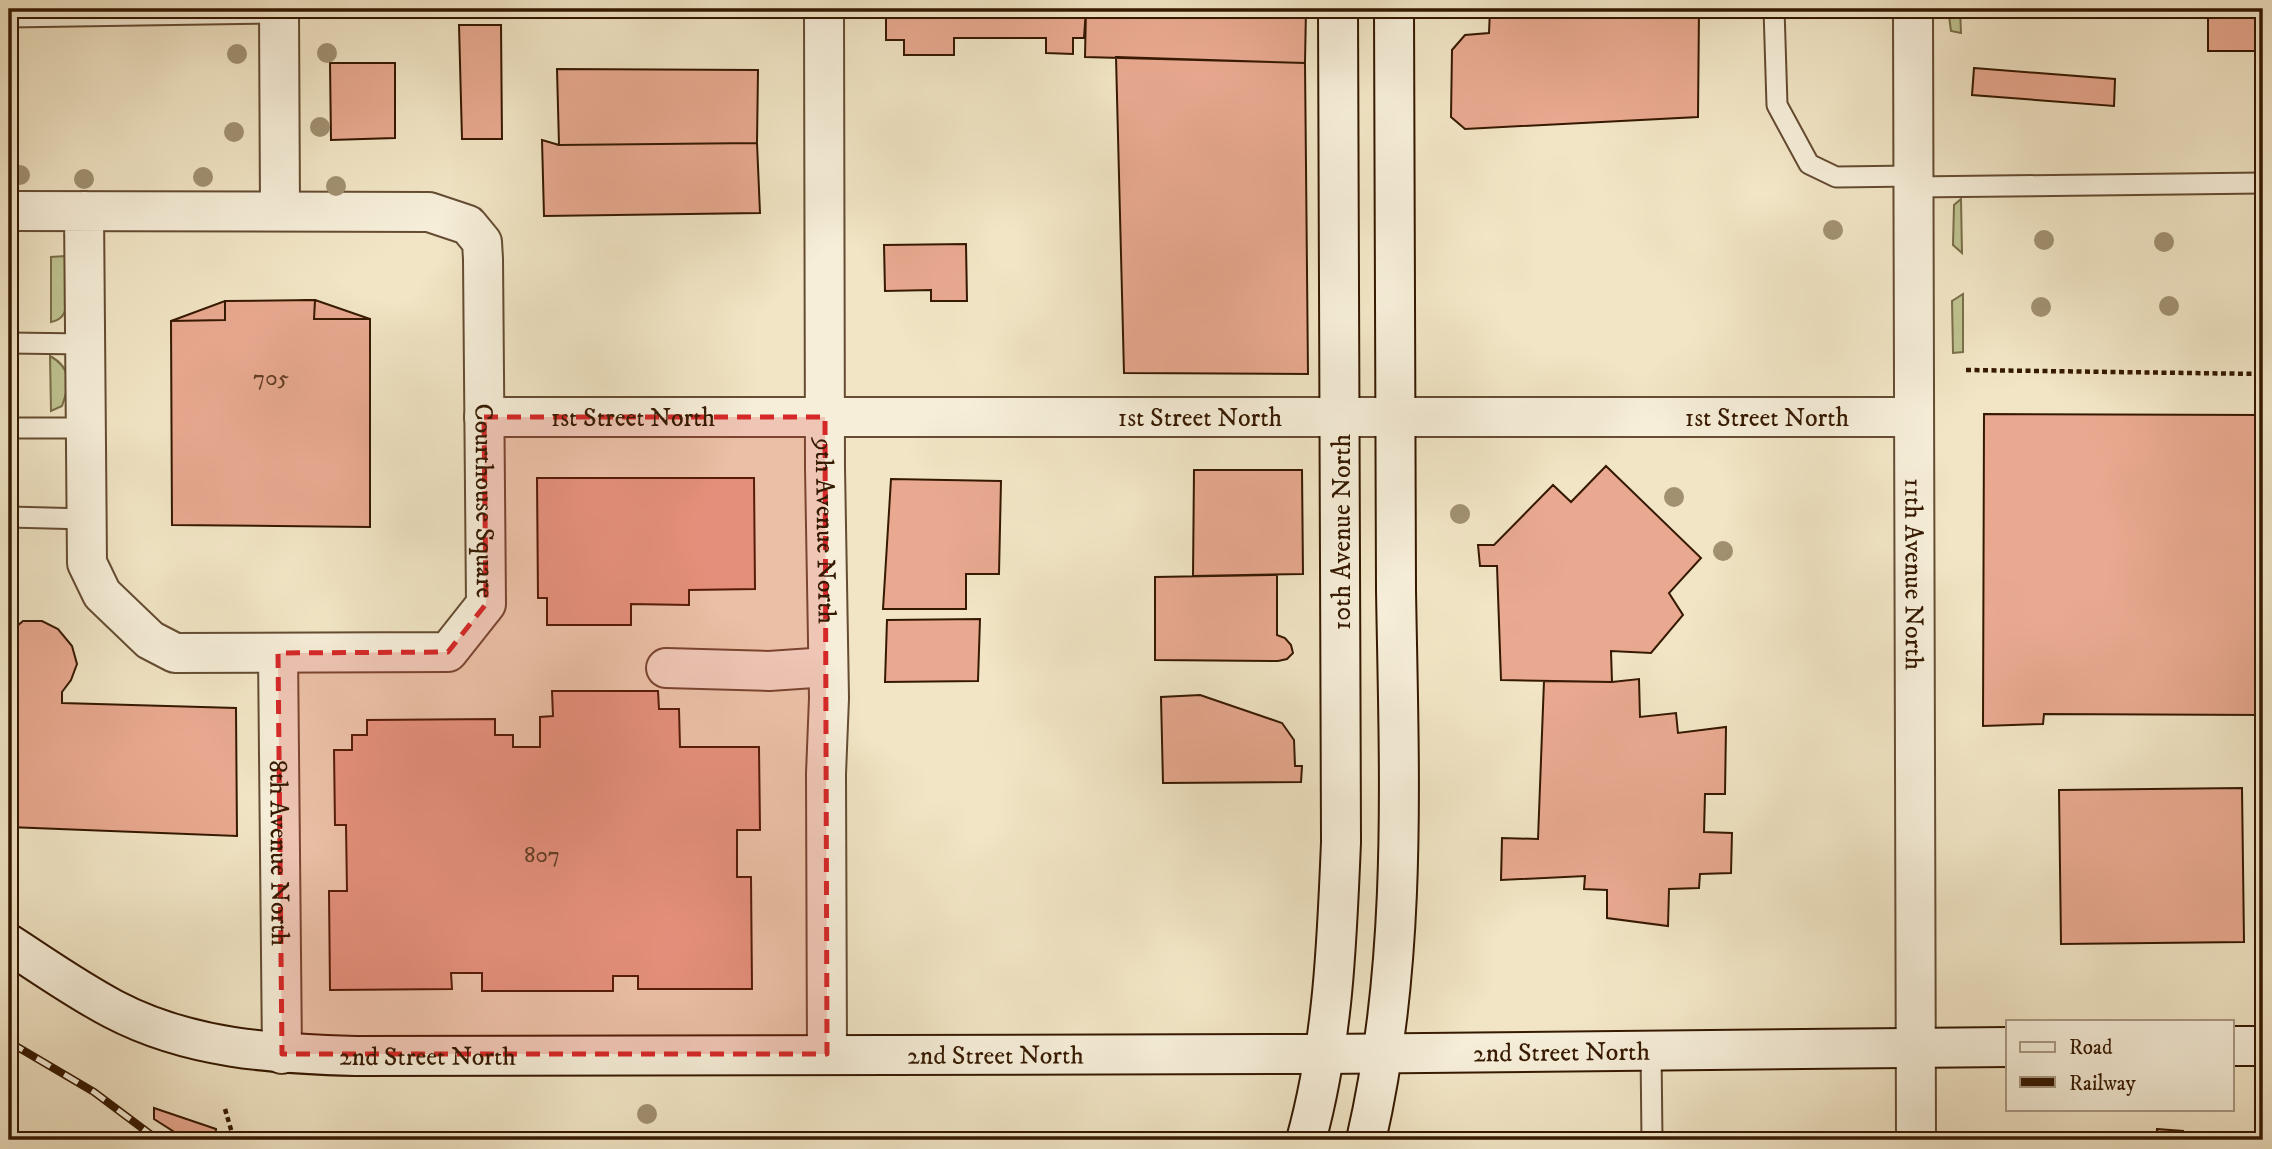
<svg xmlns="http://www.w3.org/2000/svg" width="2272" height="1149" font-family="'IM FELL DW Pica',serif">
<rect width="100%" height="100%" fill="#f1e5c5"/>
<filter id="stains"><feTurbulence type="fractalNoise" baseFrequency=".00286" numOctaves="4"/><feColorMatrix values="0 0 0 0 .2 0 0 0 0 .09 0 0 0 0 .02 0 0 0 .5 -.17"/></filter>
<radialGradient id="worn" r=".72"><stop offset=".6" stop-color="#630" stop-opacity="0"/><stop offset="1" stop-color="#630" stop-opacity=".3"/></radialGradient>
<path fill="#bec391" stroke="#7a6e49" stroke-width="2" d="M 1948,9 L 1960,9 L 1961,33 L 1951,31 Z
M 1961,199 L 1962,253 L 1953,245 L 1954,205 Z
M 65,256 L 66,308 C 64,316 60,320 51,322 L 51,257 Z
M 1963,294 L 1963,352 L 1953,353 L 1952,301 Z
M 50,356 C 72,368 70,384 62,406 L 51,411 Z"/>
<path fill="#e8a990" stroke="#361901" stroke-width="2" d="M 886,9 L 1086,9 L 1084,38 L 1073,38 L 1073,54 L 1046,53 L 1046,38 L 954,38 L 954,55 L 904,55 L 904,40 L 886,40 Z
M 1086,9 L 1306,9 L 1305,63 L 1085,57 Z
M 1490,9 L 1699,9 L 1698,117 L 1465,129 L 1451,117 L 1452,50 L 1465,35 L 1489,33 Z
M 2208,9 L 2263,9 L 2263,51 L 2208,51 Z
M 459,25 L 501,25 L 502,139 L 462,139 Z
M 1116,57 L 1305,63 L 1308,374 L 1124,373 Z
M 330,63 L 395,63 L 395,138 L 331,140 Z
M 1974,68 L 2115,79 L 2114,106 L 1972,95 Z
M 557,69 L 758,70 L 757,143 L 559,145 Z
M 542,140 L 559,145 L 757,143 L 760,213 L 544,216 Z
M 966,244 L 967,301 L 931,301 L 931,290 L 885,291 L 884,245 Z
M 315,300 L 314,319 L 370,319 L 370,527 L 172,525 L 171,321 L 225,320 L 225,301 Z
M 315,300 L 370,319 L 370,527 L 172,525 L 171,321 L 225,301 Z
M 1984,414 L 2263,415 L 2263,715 L 2044,714 L 2043,724 L 1983,726 Z
M 1606,466 L 1701,558 L 1669,593 L 1683,615 L 1651,653 L 1611,651 L 1612,682 L 1501,680 L 1497,566 L 1480,566 L 1478,545 L 1494,545 L 1553,485 L 1571,502 Z
M 1194,470 L 1302,470 L 1303,574 L 1193,576 Z
M 537,478 L 754,478 L 755,589 L 689,590 L 689,605 L 631,604 L 631,625 L 547,625 L 547,598 L 538,598 Z
M 891,479 L 1001,481 L 999,574 L 966,574 L 966,609 L 883,609 Z
M 1277,575 L 1277,635 L 1285,638 L 1291,645 L 1293,653 L 1287,659 L 1278,661 L 1155,660 L 1155,577 Z
M 980,619 L 978,681 L 885,682 L 887,620 Z
M 23,621 L 42,621 L 58,629 L 72,646 L 77,664 L 71,680 L 62,692 L 62,703 L 236,708 L 237,836 L 9,827 L 9,633 Z
M 1639,679 L 1640,717 L 1676,713 L 1678,733 L 1726,727 L 1725,794 L 1705,794 L 1704,832 L 1732,833 L 1731,873 L 1700,874 L 1699,888 L 1669,889 L 1668,926 L 1607,918 L 1607,890 L 1584,889 L 1585,876 L 1501,880 L 1502,838 L 1538,839 L 1544,681 L 1612,682 Z
M 552,691 L 658,691 L 659,709 L 679,709 L 680,747 L 759,747 L 760,830 L 737,830 L 737,877 L 751,877 L 752,989 L 638,989 L 638,976 L 613,976 L 613,991 L 482,991 L 482,973 L 451,973 L 452,989 L 330,990 L 329,891 L 347,891 L 346,825 L 335,825 L 334,750 L 352,750 L 352,735 L 367,735 L 367,720 L 495,719 L 495,735 L 513,735 L 513,747 L 540,747 L 540,717 L 553,716 Z
M 1200,695 L 1282,723 L 1294,740 L 1295,766 L 1302,766 L 1301,782 L 1163,783 L 1161,697 Z
M 2242,788 L 2244,942 L 2061,944 L 2059,790 Z
M 154,1108 L 216,1129 L 215,1140 L 187,1140 L 154,1119 Z
M 2157,1129 L 2183,1131 L 2183,1140 L 2157,1140 Z"/>
<g fill="none" stroke-linecap="round" stroke-linejoin="round">
<defs>
<path id="lane" d="M 1774,9 L 1777,105 L 1809,164 L 1836,177 L 1914,176
M 9,17 L 279,13
M 1914,187 L 2263,183
M 9,343 L 86,344
M 9,428 L 86,428
M 9,517 L 87,519
M 1651,1050 L 1652,1140"/>
<g id="street">
<path d="M 279,9 L 280,211"/>
<path id="s1" d="M 824,9 L 825,468 L 829,698 L 826,774 L 827,1054"/>
<path id="s2" d="M 1913,9 L 1916,1140"/>
<path id="s3" d="M 9,211 L 429,212 L 468,225 L 482,242 L 483,259 L 486,604 L 448,652 L 175,653 L 150,640 L 102,594 L 87,563 L 84,211"/>
<path id="s4" d="M 484,417 L 1914,417"/>
<path id="s5" d="M 278,653 L 282,1054"/>
<path d="M 666,668 L 769,671 L 828,667"/>
</g>
<g id="secondary">
<path id="s6" d="M 9,944 C 43,966 77,990 113,1009 C 189,1049 273,1054 356,1056 L 1324,1054 L 2008,1047"/>
<path d="M 2232,1046 L 2263,1046"/>
<path d="M 1306,1140 C 1333,1043 1337,942 1341,842 L 1338,9"/>
<path d="M 1366,1140 C 1408,960 1399,773 1396,590 C 1394,396 1394,202 1394,9"/>
</g>
</defs>
<use href="#lane" stroke="#654c32" stroke-width="23"/>
<use href="#street" stroke="#654c32" stroke-width="42"/>
<use href="#secondary" stroke="#361901" stroke-width="42"/>
<path stroke="#361901" stroke-width="4.5" stroke-dasharray="5 3.5" stroke-linecap="butt" d="M 1966,370 L 2263,374
M 225,1109 L 234,1140"/>
<use href="#lane" stroke="#f6eed9" stroke-width="19"/>
<use href="#street" stroke="#f6eed9" stroke-width="38"/>
<use href="#secondary" stroke="#f6eed9" stroke-width="38"/>
<defs>
<path id="rail" d="M 9,1042 L 94,1092 L 158,1140"/>
</defs>
<use href="#rail" stroke="#361901" stroke-width="8"/>
<use href="#rail" stroke="#f6eed9" stroke-width="5" stroke-dasharray="16" stroke-linecap="butt"/>
</g>
<g fill="#a19171">
<circle cx="327" cy="53" r="10"/>
<circle cx="237" cy="54" r="10"/>
<circle cx="320" cy="127" r="10"/>
<circle cx="234" cy="132" r="10"/>
<circle cx="20" cy="175" r="10"/>
<circle cx="203" cy="177" r="10"/>
<circle cx="84" cy="179" r="10"/>
<circle cx="336" cy="186" r="10"/>
<circle cx="1833" cy="230" r="10"/>
<circle cx="2044" cy="240" r="10"/>
<circle cx="2164" cy="242" r="10"/>
<circle cx="2169" cy="306" r="10"/>
<circle cx="2041" cy="307" r="10"/>
<circle cx="1674" cy="497" r="10"/>
<circle cx="1460" cy="514" r="10"/>
<circle cx="1723" cy="551" r="10"/>
<circle cx="647" cy="1114" r="10"/>
</g>
<path fill="#d62828" fill-opacity="0.2" stroke="#d62828" stroke-width="5" stroke-dasharray="14 9" stroke-linejoin="round" d="M 484,417 L 825,417 L 827,1054 L 282,1054 L 278,653 L 448,652 L 486,604 Z"/>
<g text-anchor="middle" stroke-width="6" stroke-linejoin="round" paint-order="stroke">
<g font-size="23" fill="#623d25">
<text x="271" y="385">705</text>
<text x="542" y="862">807</text>
</g>
<g font-size="26" fill="#361901" stroke="#f6eed9">
<text dy="9" stroke="none"><textPath href="#s4" startOffset="1283">1st Street North</textPath></text>
<text dy="9" stroke="none"><textPath href="#s4" startOffset="149">1st Street North</textPath></text>
<text dy="9" stroke="none"><textPath href="#s4" startOffset="716">1st Street North</textPath></text>
<text dy="9" stroke="none"><textPath href="#s3" startOffset="742">Courthouse Square</textPath></text>
<text dy="9" stroke="none"><textPath href="#s1" startOffset="522">9th Avenue North</textPath></text>
<text transform="translate(1341 532) rotate(-90)" y="9">10th Avenue North</text>
<text dy="9" stroke="none"><textPath href="#s2" startOffset="565">11th Avenue North</textPath></text>
<text dy="9" stroke="none"><textPath href="#s5" startOffset="200">8th Avenue North</textPath></text>
<text dy="9" stroke="none"><textPath href="#s6" startOffset="1578">2nd Street North</textPath></text>
<text dy="9" stroke="none"><textPath href="#s6" startOffset="1012">2nd Street North</textPath></text>
<text dy="9" stroke="none"><textPath href="#s6" startOffset="444">2nd Street North</textPath></text>
</g>
</g>
<rect width="2272" height="1149" fill="none" stroke="#f1e5c5" stroke-width="35"/>
<rect x="10" y="10" width="2251" height="1128" fill="none" stroke="#361901" stroke-width="3.5"/>
<rect x="18" y="18" width="2237" height="1114" fill="none" stroke="#361901" stroke-width="2"/>
<rect x="2006" y="1020" width="228" height="91" fill="#f6eed9" stroke="#a99983" stroke-width="2"/>
<rect x="2020" y="1042" width="35" height="10" fill="#f6eed9" stroke="#a99983" stroke-width="2"/>
<text x="2069" y="1054" font-size="21" fill="#361901">Road</text>
<rect x="2020" y="1077" width="35" height="10" fill="#361901" stroke="#a99983" stroke-width="2"/>
<text x="2069" y="1090" font-size="21" fill="#361901">Railway</text>
<rect width="100%" height="100%" filter="url(#stains)"/>
<rect width="100%" height="100%" fill="url(#worn)"/>
</svg>
